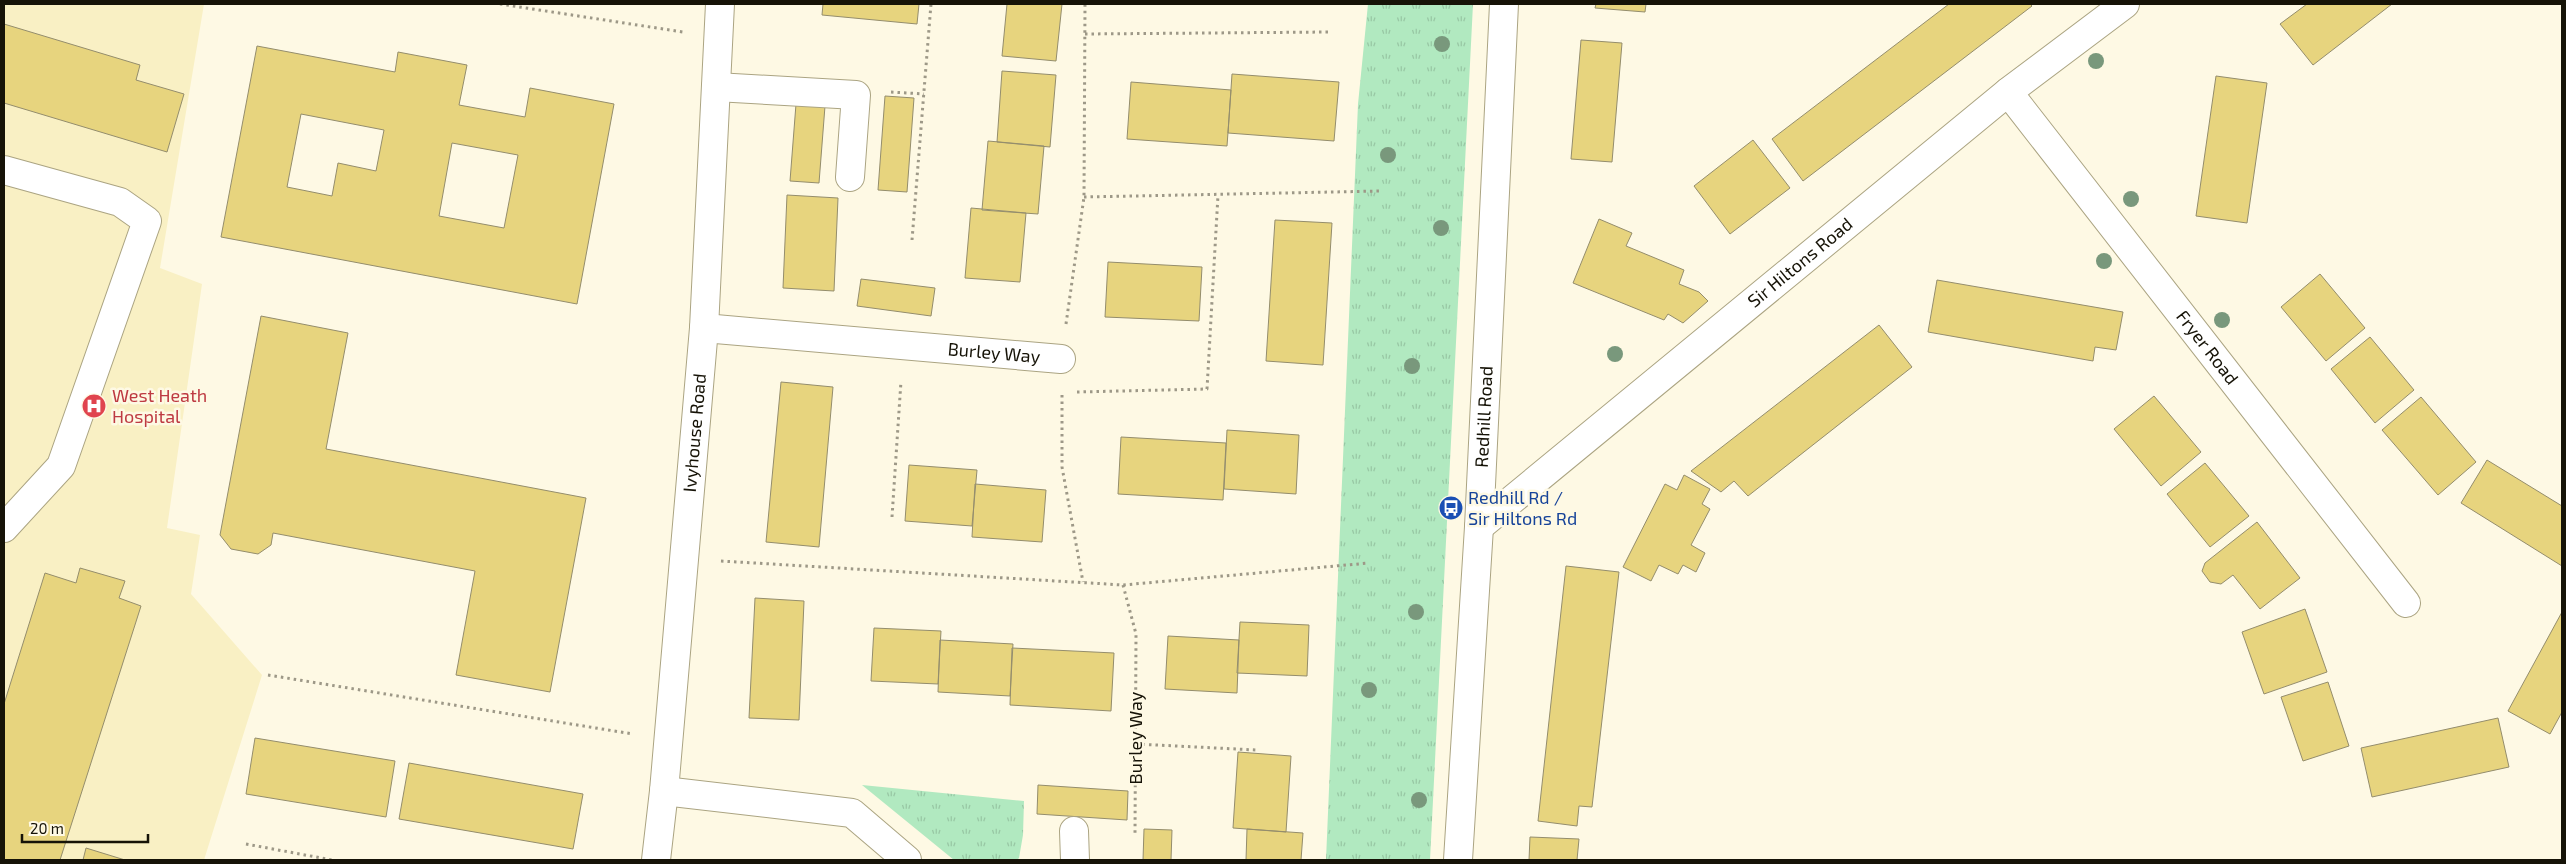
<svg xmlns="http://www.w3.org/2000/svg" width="2566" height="864" font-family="'Exo 2',sans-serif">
<defs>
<pattern id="grass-tufts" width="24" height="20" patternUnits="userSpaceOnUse" patternTransform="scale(1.25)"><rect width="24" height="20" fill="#b1e9c0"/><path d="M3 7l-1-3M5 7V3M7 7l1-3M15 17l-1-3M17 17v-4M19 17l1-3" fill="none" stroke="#98c7a4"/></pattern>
</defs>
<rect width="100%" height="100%" fill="#fef9e4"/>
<path fill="#f9f0c4" d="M 4,4 L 204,4 L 160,268 L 202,284 L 167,528 L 200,535 L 191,594 L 262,675 L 204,860 L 4,860 Z"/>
<path fill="url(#grass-tufts)" d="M 1368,4 L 1473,4 L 1430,860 L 1326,860 L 1358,104 Z
M 862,785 L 1024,801 L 1023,835 L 1019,858 L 1017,860 L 954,860 Z"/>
<path fill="#e7d47e" stroke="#948d6c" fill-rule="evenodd" d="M 823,4 L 919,4 L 917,24 L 822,15 Z
M 1007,4 L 1062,4 L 1056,61 L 1002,56 Z
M 1596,4 L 1646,4 L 1645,12 L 1595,8 Z
M 1949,4 L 2030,4 L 2032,6 L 1803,181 L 1772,139 Z
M 2307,4 L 2392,4 L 2313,65 L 2280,24 Z
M 4,24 L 140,65 L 136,80 L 184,94 L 167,152 L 4,103 Z
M 1581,40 L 1622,43 L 1612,162 L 1571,159 Z
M 257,46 L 395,72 L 398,52 L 467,65 L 459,105 L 525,117 L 530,88 L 614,104 L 577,304 L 221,237 ZM 301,114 L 384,130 L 376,171 L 338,163 L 332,196 L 287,187 ZM 452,143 L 518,155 L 504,228 L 439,216 Z
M 1002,71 L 1056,75 L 1050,147 L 997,142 Z
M 1232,74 L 1339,82 L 1334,141 L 1228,133 Z
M 2216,76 L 2267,83 L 2247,223 L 2196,216 Z
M 1131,82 L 1231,90 L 1227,146 L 1127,139 Z
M 885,96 L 914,98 L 907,192 L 878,190 Z
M 796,104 L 825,106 L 819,183 L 790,181 Z
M 1753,140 L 1790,188 L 1730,234 L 1694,186 Z
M 988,141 L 1044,146 L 1038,214 L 982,210 Z
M 787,195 L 838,198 L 834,291 L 783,288 Z
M 971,208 L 1026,213 L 1020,282 L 965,278 Z
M 1599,219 L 1632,233 L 1626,246 L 1684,270 L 1679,284 L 1699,292 L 1708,301 L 1683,323 L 1668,314 L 1664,320 L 1573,283 Z
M 1275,220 L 1332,223 L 1323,365 L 1266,361 Z
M 1108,262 L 1202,267 L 1199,321 L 1105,317 Z
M 2320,274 L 2365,328 L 2326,361 L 2281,307 Z
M 861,279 L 935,288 L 931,316 L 857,306 Z
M 1937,280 L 2123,312 L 2116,350 L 2095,347 L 2093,361 L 1928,332 Z
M 261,316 L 348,333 L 326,449 L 586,498 L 550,692 L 456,675 L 475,571 L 273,533 L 271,545 L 258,554 L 231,549 L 220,535 Z
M 1879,325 L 1912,367 L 1748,496 L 1734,481 L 1721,492 L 1691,471 Z
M 2370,337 L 2414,390 L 2375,423 L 2331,369 Z
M 781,382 L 833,387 L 819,547 L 766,542 Z
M 2154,396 L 2201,452 L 2161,486 L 2114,429 Z
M 2421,397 L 2476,462 L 2438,495 L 2382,430 Z
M 1227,430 L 1299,435 L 1296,494 L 1224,489 Z
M 1121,437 L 1226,443 L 1223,500 L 1118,494 Z
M 2487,460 L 2562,506 L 2562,566 L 2461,503 Z
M 2205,463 L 2249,516 L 2210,547 L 2167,494 Z
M 909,465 L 977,470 L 972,526 L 905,521 Z
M 1684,475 L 1710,489 L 1702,504 L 1710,509 L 1691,545 L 1705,553 L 1696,572 L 1683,565 L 1678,574 L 1659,565 L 1651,581 L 1623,567 L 1665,484 L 1677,490 Z
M 975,484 L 1046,490 L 1042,542 L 972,537 Z
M 2257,522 L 2300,578 L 2260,609 L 2233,575 L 2221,584 L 2210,582 L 2202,571 L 2205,563 Z
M 1566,566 L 1619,572 L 1592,807 L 1579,806 L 1577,826 L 1538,821 Z
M 80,568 L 125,581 L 119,598 L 141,606 L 60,860 L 4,860 L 4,704 L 45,573 L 76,583 Z
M 755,598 L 804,601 L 799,720 L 749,718 Z
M 2305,609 L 2327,672 L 2264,694 L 2242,632 Z
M 2562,612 L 2562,712 L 2550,734 L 2508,711 Z
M 1240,622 L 1309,625 L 1307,676 L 1237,673 Z
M 874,628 L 941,631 L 938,684 L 871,681 Z
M 1168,636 L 1239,640 L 1237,693 L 1165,689 Z
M 940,640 L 1013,644 L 1010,696 L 938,692 Z
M 1012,648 L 1114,653 L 1111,711 L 1010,705 Z
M 2328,682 L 2349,746 L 2303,761 L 2281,697 Z
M 2498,718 L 2509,767 L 2372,797 L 2361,748 Z
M 255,738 L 395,761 L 386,817 L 246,794 Z
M 1238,752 L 1291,756 L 1286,832 L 1233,828 Z
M 409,763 L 583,794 L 573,849 L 399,819 Z
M 1038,785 L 1128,791 L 1127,820 L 1037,814 Z
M 1144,829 L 1172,830 L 1171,860 L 1143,860 Z
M 1247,829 L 1303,833 L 1301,860 L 1246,860 Z
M 1530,837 L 1579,839 L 1577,860 L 1529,860 Z
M 86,848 L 125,860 L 83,860 Z"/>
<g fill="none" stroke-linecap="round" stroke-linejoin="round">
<defs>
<g id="minor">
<path d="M 716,87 L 856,95 L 850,177"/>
<path id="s1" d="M 2008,92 L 2406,603"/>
<path d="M 4,170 L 120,202 L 147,221 L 61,466 L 4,528"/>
<path id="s2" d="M 704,328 L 1061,359"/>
<path id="s3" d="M 1479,527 L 2008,92 L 2125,4"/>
<path d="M 664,791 L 852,813 L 907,860"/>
<path d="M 1074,831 L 1075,860"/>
<path id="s4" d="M 656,860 L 664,791 L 704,328 L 720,4"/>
<path id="s5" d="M 1458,860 L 1479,527 L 1504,4"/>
</g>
</defs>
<use href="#minor" stroke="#aba482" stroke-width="30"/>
<path stroke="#9d9887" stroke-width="3" stroke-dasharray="2.5 4" stroke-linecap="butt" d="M 500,4 L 683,32
M 1085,34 L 1330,32
M 891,92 L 924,94
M 1084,197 L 1382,191
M 912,240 L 931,4
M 1066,324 L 1084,197 L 1085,4
M 1077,392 L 1207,389 L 1218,195
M 1062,395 L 1062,467 L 1083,582
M 892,517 L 901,381
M 721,561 L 1123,585 L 1369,563
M 1123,585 L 1136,634 L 1135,834
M 268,675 L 633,734
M 1136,744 L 1256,750
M 246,844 L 332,860"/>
<use href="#minor" stroke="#fff" stroke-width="28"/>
</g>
<g fill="#79987c">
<circle cx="1442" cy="44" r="8"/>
<circle cx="2096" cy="61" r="8"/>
<circle cx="1388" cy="155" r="8"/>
<circle cx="2131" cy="199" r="8"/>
<circle cx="1441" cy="228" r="8"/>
<circle cx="2104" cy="261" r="8"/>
<circle cx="2222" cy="320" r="8"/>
<circle cx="1615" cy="354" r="8"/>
<circle cx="1412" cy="366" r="8"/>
<circle cx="1416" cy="612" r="8"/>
<circle cx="1369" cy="690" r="8"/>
<circle cx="1419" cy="800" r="8"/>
</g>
<defs>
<symbol id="hospital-disc" viewBox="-11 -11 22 22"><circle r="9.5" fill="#e0444e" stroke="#fef9e4"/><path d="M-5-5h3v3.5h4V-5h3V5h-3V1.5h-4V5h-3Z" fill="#fff"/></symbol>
<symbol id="bus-disc" viewBox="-11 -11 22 22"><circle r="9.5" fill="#1a4fb4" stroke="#fef9e4"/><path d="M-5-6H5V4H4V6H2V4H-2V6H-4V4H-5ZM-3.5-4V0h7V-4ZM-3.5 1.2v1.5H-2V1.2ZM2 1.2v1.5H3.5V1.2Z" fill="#fff"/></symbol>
</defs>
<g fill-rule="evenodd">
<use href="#hospital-disc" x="80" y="392" width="28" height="28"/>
<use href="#bus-disc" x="1437" y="494" width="28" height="28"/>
</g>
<g text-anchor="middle" stroke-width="5" stroke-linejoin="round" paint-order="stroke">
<g font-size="18" fill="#161307" stroke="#fef9e4">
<text dy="6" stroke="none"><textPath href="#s3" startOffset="416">Sir Hiltons Road</textPath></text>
<text dy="6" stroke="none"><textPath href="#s1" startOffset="324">Fryer Road</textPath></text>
<text dy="6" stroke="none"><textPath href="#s2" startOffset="291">Burley Way</textPath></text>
<text dy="6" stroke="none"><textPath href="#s5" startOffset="444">Redhill Road</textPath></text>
<text dy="6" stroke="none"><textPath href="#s4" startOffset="429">Ivyhouse Road</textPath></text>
<text transform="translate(1136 738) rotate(-90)" y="6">Burley Way</text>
</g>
<g font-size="18" fill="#be3a42" stroke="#fef9e4" text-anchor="start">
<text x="112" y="402">West Heath<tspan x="112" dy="21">Hospital</tspan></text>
</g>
<g font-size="18" fill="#164399" stroke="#fef9e4" text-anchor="start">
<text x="1468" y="504">Redhill Rd /<tspan x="1468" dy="21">Sir Hiltons Rd</tspan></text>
</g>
</g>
<rect width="2566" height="864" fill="none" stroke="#161307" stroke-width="10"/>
<path d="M22 834v8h126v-8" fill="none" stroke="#161307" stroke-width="2.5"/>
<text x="30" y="834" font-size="15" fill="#161307" stroke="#fef9e4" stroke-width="4" paint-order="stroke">20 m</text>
</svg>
